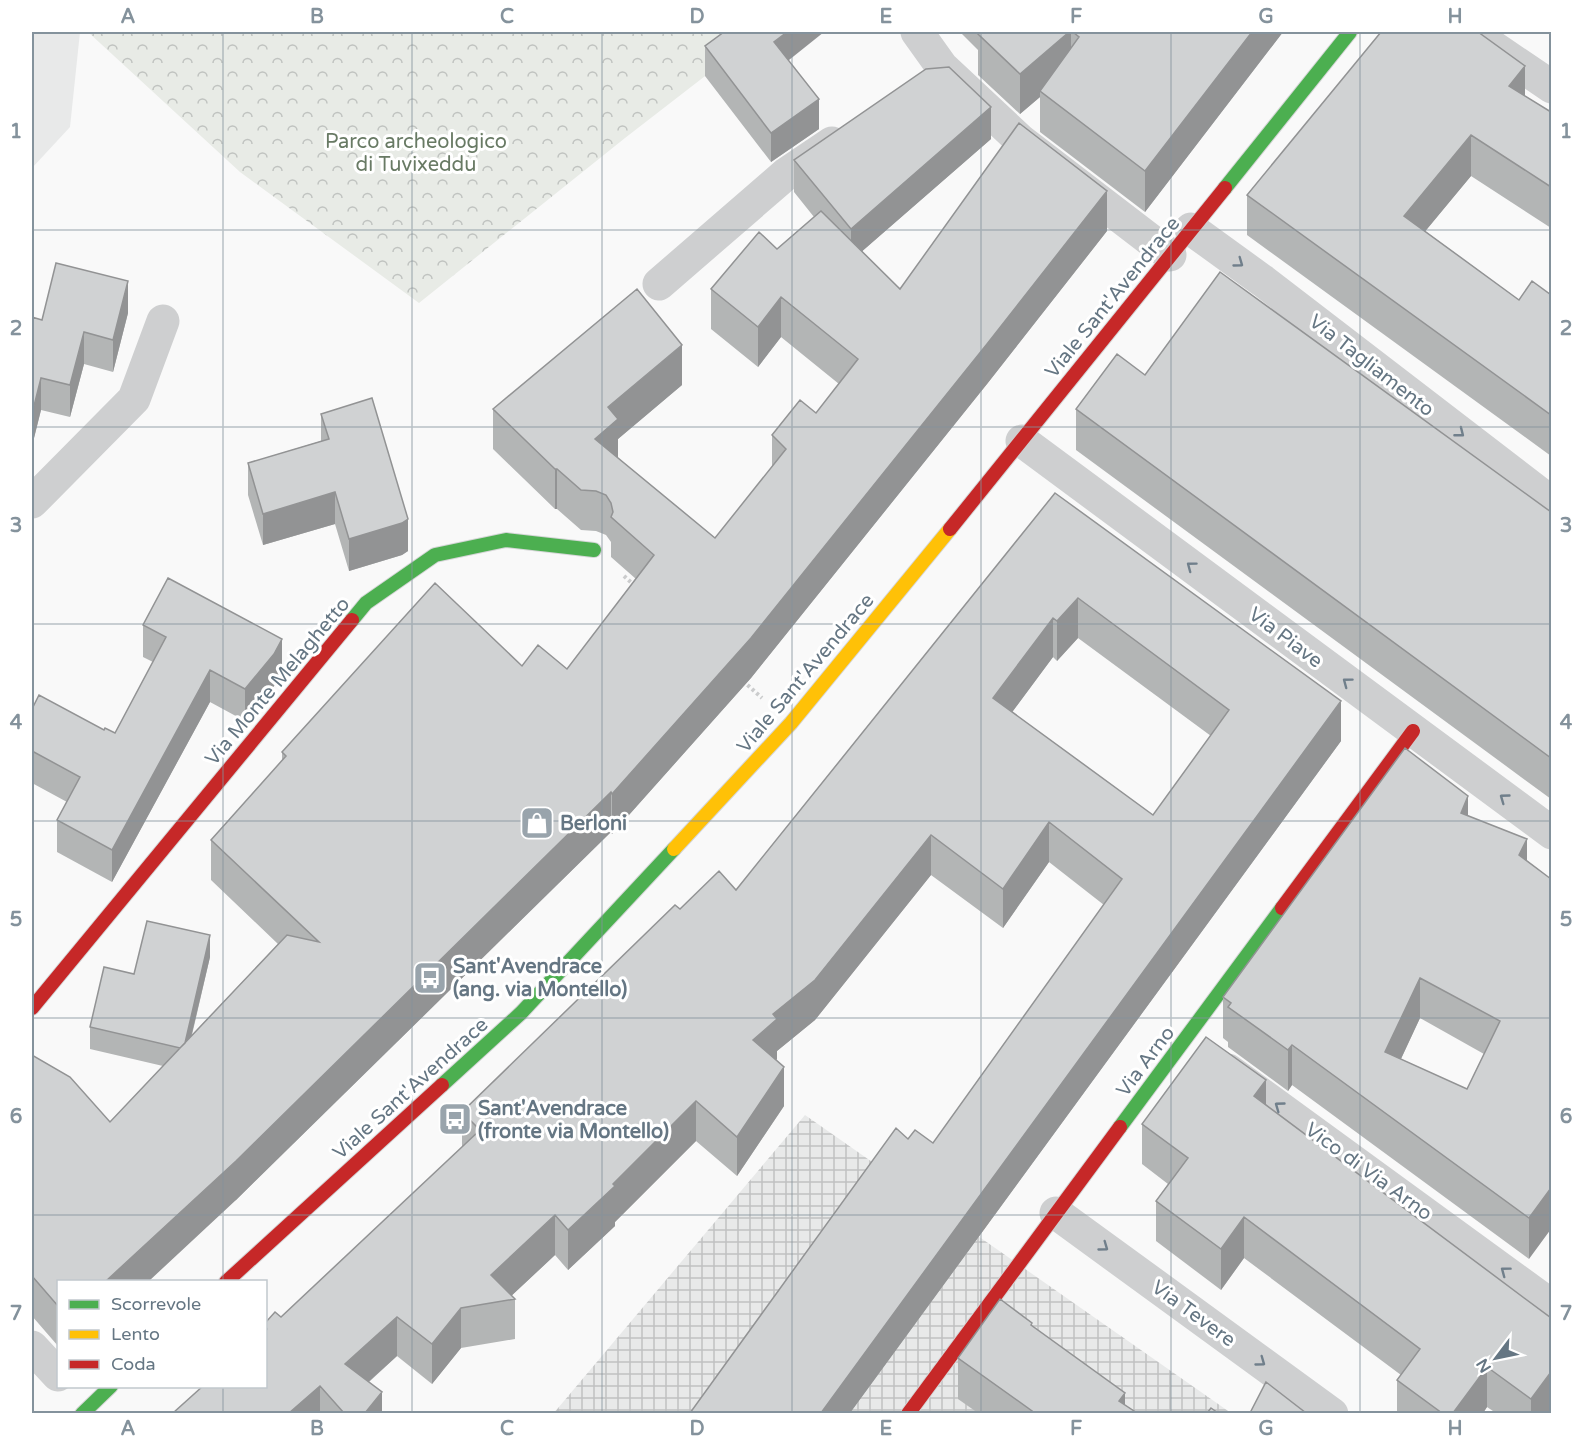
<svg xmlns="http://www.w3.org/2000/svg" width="1583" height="1445" font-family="'Varela Round',sans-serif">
<defs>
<pattern id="industrial-grid" width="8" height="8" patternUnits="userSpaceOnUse" patternTransform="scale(1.5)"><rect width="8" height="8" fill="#e8e9e9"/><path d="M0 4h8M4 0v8" fill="none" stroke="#c0c1c2"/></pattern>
<pattern id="park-crowns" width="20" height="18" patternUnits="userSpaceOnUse" patternTransform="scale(1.5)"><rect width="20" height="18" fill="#e8ebe6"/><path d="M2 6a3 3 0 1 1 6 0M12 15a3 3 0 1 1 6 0" fill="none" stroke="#c0c3c0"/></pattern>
</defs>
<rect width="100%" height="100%" fill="#f9f9f9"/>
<path fill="#e8e9e9" d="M 32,32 L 80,32 L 70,127 L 32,168 Z"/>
<path fill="url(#industrial-grid)" d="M 805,1115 L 1231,1413 L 553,1414 Z"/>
<path fill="url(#park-crowns)" d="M 88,32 L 762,32 L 625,138 L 419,303 L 240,172 Z"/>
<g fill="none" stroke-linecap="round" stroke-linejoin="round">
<defs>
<path id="fast" d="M 1225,188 L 1350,32
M 352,620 L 366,603 L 435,555 L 506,540 L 594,550
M 442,1085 L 521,1013 L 674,849
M 1120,1127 L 1282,908
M 82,1414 L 111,1386"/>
<path id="slow" d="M 674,849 L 791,723 L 950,529"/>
<path id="jam" d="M 950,529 L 1225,188
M 1282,908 L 1413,731
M 32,1008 L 352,620
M 226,1282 L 442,1085
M 908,1414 L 1120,1127"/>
</defs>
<use href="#fast" stroke="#d5d6d7" stroke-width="16"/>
<use href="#slow" stroke="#d5d6d7" stroke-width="16"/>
<use href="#jam" stroke="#d5d6d7" stroke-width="16"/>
<path stroke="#cbcccd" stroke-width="4" stroke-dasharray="3 3" stroke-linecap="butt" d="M 624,576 L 636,587
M 743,681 L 762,698"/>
<path stroke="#cecfd0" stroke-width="33" d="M 917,32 L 942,67 L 1020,140 L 1170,255
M 1471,32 L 1552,87
M 1191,229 L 1263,281 L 1552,503
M 659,284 L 786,174 L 832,143
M 1022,441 L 1552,833
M 32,502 L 134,399 L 163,321
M 1228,1070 L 1552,1306
M 1056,1213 L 1332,1414
M 32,1347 L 58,1375"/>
<use href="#fast" stroke="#4caf50" stroke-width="14"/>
<use href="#slow" stroke="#ffc107" stroke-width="14"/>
<use href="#jam" stroke="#c62828" stroke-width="14"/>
</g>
<path fill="#b3b5b5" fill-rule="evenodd" d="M 960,32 L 1283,32 L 1145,212 L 1040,132 L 1040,97 L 1020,114 L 978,75 L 978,50 Z
M 705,46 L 788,60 L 819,129 L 771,162 L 705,76 Z
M 1525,96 L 1551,112 L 1551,228 L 1471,176 L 1425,231 L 1519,300 L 1551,295 L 1551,456 L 1247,235 L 1247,195 Z
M 991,139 L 862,251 L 900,289 L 1107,231 L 987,384 L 751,678 L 612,834 L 611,832 L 236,1200 L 58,1281 L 58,1346 L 32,1316 L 32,1055 L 110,1122 L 163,1066 L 90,1049 L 90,1027 L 134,974 L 210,957 L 192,1035 L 278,944 L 211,880 L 211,840 L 282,761 L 282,752 L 522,666 L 567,669 L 636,579 L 611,557 L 611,542 L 606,535 L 596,531 L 581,530 L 557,509 L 555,509 L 493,449 L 493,409 L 682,385 L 618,439 L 618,458 L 715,538 L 772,467 L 772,435 L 816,413 L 839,384 L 781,337 L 758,367 L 711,329 L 711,289 L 777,249 L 814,217 L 794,192 L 794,160 Z
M 128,313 L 113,372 L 84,364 L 70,417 L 41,410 L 32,446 L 32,317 L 42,320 Z
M 1076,409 L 1551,512 L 1551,799 L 1076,450 Z
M 321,414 L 408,551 L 402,555 L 349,571 L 335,524 L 263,545 L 248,495 L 248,463 L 321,441 Z
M 1055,493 L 1341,741 L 850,1413 L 690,1413 L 908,1139 L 933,1143 L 1104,905 L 1049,862 L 1003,928 L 931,875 L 815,1020 L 777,1051 L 777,1059 L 776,1060 L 784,1106 L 737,1176 L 696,1141 L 615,1222 L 615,1226 L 568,1270 L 555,1255 L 511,1296 L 515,1299 L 515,1339 L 461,1348 L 432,1384 L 397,1356 L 369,1382 L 382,1413 L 173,1413 L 266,1386 L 266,1322 L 281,1317 L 462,1147 L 462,1112 L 680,909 L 736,890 ZM 1078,638 L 1211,736 L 1153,815 L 1012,712 L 1053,657 L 1057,661 Z
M 143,625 L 282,671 L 274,686 L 245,721 L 210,702 L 112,882 L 57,852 L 57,820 L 67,802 L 32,783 L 32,709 L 115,733 L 153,662 L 143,657 Z
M 1468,816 L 1551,879 L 1529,1259 L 1292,1085 L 1288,1091 L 1228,1047 L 1228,1042 L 1223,1038 L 1223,997 ZM 1420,1018 L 1484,1054 L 1467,1089 L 1401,1059 Z
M 1266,1104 L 1551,1413 L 1496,1413 L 1487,1407 L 1483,1413 L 1397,1413 L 1397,1380 L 1401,1375 L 1244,1258 L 1221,1290 L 1156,1241 L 1156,1201 L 1168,1184 L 1142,1164 L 1142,1124 Z
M 1032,1326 L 1125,1405 L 1137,1413 L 978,1413 L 958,1399 L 958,1358 Z"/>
<path fill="#929394" d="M 32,32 L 33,32 L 33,59 L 32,68 Z
M 787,32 L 824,32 L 774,72 L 774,42 Z
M 1069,32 L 1071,32 L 1071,70 L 1040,91 L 1040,97 L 1020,114 L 1020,74 Z
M 1252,32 L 1283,32 L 1145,212 L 1145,171 Z
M 1525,66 L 1525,107 L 1509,86 Z
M 819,99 L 819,129 L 771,162 L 771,133 Z
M 991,107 L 991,139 L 851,261 L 851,229 Z
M 1471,135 L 1471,176 L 1404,257 L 1404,216 Z
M 1107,191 L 1107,231 L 987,384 L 751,678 L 612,834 L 612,794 Z
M 128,281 L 128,313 L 113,372 L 113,340 Z
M 781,297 L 781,337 L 758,367 L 758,327 Z
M 84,332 L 84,364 L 70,417 L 70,385 Z
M 682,345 L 682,385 L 618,439 L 618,459 L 595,439 L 608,407 Z
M 41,378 L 41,410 L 32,446 L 32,414 Z
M 555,469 L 557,469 L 557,509 L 555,509 Z
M 335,492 L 335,524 L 263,545 L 263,514 Z
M 408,519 L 408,551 L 402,555 L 349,571 L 349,539 Z
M 1078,598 L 1078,638 L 1057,661 L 1057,621 Z
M 1053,618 L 1053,657 L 993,738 L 993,698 Z
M 282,639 L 282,671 L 274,686 L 245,721 L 245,689 Z
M 210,670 L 210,702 L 112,882 L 112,850 Z
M 1341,701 L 1341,741 L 850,1413 L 821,1413 Z
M 611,792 L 611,832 L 236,1200 L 149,1281 L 106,1281 Z
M 1468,796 L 1468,837 L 1461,813 Z
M 1049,822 L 1049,862 L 1003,928 L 1003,889 Z
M 931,835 L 931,875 L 815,1020 L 777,1051 L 777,1059 L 753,1080 L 753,1040 L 773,1014 Z
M 1527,839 L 1527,880 L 1519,855 Z
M 210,935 L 210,957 L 183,1071 L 183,1049 Z
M 1420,978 L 1420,1018 L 1385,1093 L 1385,1052 Z
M 1292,1045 L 1292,1085 L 1288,1091 L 1288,1050 Z
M 784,1067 L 784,1106 L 737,1176 L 737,1137 Z
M 1266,1080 L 1266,1121 L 1254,1096 Z
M 696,1101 L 696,1141 L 615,1222 L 615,1226 L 568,1270 L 568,1230 L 613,1184 Z
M 1551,1188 L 1551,1229 L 1529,1259 L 1529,1218 Z
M 555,1215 L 555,1255 L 506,1301 L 491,1275 Z
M 1244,1217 L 1244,1258 L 1221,1290 L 1221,1249 Z
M 461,1308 L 461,1348 L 432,1384 L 432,1344 Z
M 397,1317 L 397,1356 L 345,1403 L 345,1364 Z
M 1487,1367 L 1487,1407 L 1483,1413 L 1453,1413 Z
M 1551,1372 L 1551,1413 L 1531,1413 L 1531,1399 Z
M 320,1386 L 320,1413 L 289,1413 Z
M 382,1392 L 382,1413 L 365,1413 Z
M 1125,1393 L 1125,1413 L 1119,1401 Z"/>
<path fill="#d0d2d3" stroke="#929394" stroke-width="1.5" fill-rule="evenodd" d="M 724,32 L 787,32 L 774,42 L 819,99 L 771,133 L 705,46 Z
M 979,32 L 1069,32 L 1020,74 L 978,34 Z
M 1073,32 L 1252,32 L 1145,171 L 1040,91 L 1079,37 Z
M 1381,32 L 1478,32 L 1525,66 L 1509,86 L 1551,112 L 1551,187 L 1471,135 L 1404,216 L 1519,300 L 1532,281 L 1551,295 L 1551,415 L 1247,195 Z
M 949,67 L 991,107 L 851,229 L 794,160 L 926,69 Z
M 1019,123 L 1107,191 L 987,344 L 751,638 L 612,794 L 611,792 L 236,1161 L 106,1281 L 58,1281 L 58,1306 L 32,1276 L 32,1055 L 70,1077 L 110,1122 L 287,935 L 319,942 L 211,840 L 286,756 L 282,752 L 435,583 L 522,666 L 538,645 L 567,669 L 654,555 L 611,517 L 613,512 L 611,503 L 606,495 L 596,491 L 581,490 L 557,469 L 555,469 L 493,409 L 637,289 L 682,345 L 608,407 L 618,419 L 595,439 L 715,538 L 786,449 L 772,435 L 800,400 L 816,413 L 858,359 L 781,297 L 758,327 L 711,289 L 759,232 L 777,249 L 821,211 L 900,289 Z
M 56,263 L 128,281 L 113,340 L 84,332 L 70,385 L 41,378 L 32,414 L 32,317 L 42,320 Z
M 1220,272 L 1551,512 L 1551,758 L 1076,409 L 1117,354 L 1145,375 Z
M 372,398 L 408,519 L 402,523 L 349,539 L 335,492 L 263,514 L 248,463 L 329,439 L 321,414 Z
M 1055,493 L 1341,701 L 821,1413 L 690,1413 L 896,1128 L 908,1139 L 915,1130 L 933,1143 L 1122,879 L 1049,822 L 1003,889 L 931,835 L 815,980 L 773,1014 L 777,1019 L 753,1040 L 784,1067 L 737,1137 L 696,1101 L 613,1184 L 615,1186 L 568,1230 L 555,1215 L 491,1275 L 515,1299 L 461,1308 L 432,1344 L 397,1317 L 345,1364 L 382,1392 L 365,1413 L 344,1413 L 320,1386 L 289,1413 L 173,1413 L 203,1386 L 266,1386 L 266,1331 L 267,1329 L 266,1327 L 266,1322 L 275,1312 L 281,1317 L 480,1130 L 462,1112 L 675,905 L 680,909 L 719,871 L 736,890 ZM 1078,598 L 1229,710 L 1153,815 L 993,698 L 1053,618 L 1057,621 Z
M 168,578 L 282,639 L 274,654 L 245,689 L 210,670 L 112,850 L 57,820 L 80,777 L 32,751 L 32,709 L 39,695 L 104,730 L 105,728 L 115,733 L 166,637 L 143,625 Z
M 1405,748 L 1468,796 L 1461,813 L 1527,839 L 1519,855 L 1551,879 L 1551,1188 L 1529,1218 L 1292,1045 L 1288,1050 L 1228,1007 L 1231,1003 L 1223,997 ZM 1420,978 L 1500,1021 L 1467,1089 L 1385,1052 Z
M 147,921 L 210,935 L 185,1043 L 180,1048 L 90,1027 L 104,967 L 134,974 Z
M 1206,1037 L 1266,1080 L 1254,1096 L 1551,1318 L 1551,1372 L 1531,1399 L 1487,1367 L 1453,1413 L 1442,1413 L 1397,1380 L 1420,1349 L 1244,1217 L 1221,1249 L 1156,1201 L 1188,1158 L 1142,1124 Z
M 1000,1299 L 1032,1323 L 1031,1325 L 1125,1393 L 1119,1401 L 1137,1413 L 1035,1413 L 958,1358 Z
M 1266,1382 L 1306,1413 L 1250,1413 Z
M 1211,1408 L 1218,1413 L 1207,1413 Z"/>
<defs><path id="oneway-chevron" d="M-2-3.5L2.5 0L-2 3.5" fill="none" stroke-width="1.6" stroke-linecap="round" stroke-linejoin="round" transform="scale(1.5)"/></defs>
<g stroke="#707f8b">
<use href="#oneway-chevron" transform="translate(1239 263) rotate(36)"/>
<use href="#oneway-chevron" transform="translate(1460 433) rotate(38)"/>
<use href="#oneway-chevron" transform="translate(1191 566) rotate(-143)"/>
<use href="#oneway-chevron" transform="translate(1347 682) rotate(-143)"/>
<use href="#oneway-chevron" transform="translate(1504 798) rotate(-144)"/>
<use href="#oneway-chevron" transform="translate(1279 1106) rotate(-144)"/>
<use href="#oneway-chevron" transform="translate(1104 1247) rotate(36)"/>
<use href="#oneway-chevron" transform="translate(1505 1271) rotate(-143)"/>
<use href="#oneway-chevron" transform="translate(1261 1362) rotate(36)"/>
</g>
<path fill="none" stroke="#84929c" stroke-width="1.5" stroke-opacity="0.55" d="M 223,32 L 223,1282M 412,32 L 412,1414M 602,32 L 602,1414M 792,32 L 792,1414M 981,32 L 981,1414M 1171,32 L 1171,1414M 1360,32 L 1360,1414M 32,230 L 1552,230M 32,427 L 1552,427M 32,624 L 1552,624M 32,821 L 1552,821M 32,1018 L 1552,1018M 32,1215 L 1552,1215M 223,1386 L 223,1414"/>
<defs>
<symbol id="shop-square" viewBox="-11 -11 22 22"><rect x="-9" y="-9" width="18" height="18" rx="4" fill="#99a4ac" stroke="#fff"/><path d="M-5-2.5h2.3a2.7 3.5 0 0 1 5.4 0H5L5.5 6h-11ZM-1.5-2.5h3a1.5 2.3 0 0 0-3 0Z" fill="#fff"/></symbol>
<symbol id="bus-square" viewBox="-11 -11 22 22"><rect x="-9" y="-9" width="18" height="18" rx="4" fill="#99a4ac" stroke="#fff"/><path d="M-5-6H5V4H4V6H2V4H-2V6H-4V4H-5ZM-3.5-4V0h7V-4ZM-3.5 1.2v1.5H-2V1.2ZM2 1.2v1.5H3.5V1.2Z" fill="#fff"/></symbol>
</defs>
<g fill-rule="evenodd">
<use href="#shop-square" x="518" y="804" width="38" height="38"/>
<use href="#bus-square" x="411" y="959" width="38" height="38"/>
<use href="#bus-square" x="436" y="1100" width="38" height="38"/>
</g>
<g text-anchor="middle" stroke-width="6" stroke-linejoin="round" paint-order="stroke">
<g font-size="20" fill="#687a64" stroke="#fff">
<text x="416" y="148">Parco archeologico<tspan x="416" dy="23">di Tuvixeddu</tspan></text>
</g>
<g font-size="20" fill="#657683" stroke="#fff">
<text transform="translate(1112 297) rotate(-51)" y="7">Viale Sant'Avendrace</text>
<text transform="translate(1372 365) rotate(38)" y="7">Via Tagliamento</text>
<text transform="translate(1286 637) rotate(37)" y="7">Via Piave</text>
<text transform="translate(805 673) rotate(-50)" y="7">Viale Sant'Avendrace</text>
<text transform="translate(277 681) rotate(-50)" y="7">Via Monte Melaghetto</text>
<text transform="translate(1145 1061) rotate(-53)" y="7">Via Arno</text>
<text transform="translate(410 1088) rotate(-42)" y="7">Viale Sant'Avendrace</text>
<text transform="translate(1369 1171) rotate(36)" y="7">Vico di Via Arno</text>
<text transform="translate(1194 1313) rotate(36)" y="7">Via Tevere</text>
</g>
<g font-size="20" font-weight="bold" fill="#657683" stroke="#fff" text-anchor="start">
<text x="560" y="830">Berloni</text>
<text x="453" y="973">Sant'Avendrace<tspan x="453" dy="23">(ang. via Montello)</tspan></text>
<text x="478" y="1115">Sant'Avendrace<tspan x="478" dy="23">(fronte via Montello)</tspan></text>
</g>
</g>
<rect width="1583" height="1445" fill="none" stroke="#ffffff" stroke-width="66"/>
<rect x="57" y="1280" width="210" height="108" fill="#ffffff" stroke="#c1c8cd" stroke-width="1.5"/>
<rect x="69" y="1300" width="30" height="9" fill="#4caf50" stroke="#c1c8cd" stroke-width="1.5"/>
<text x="111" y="1310" font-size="18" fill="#657683">Scorrevole</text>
<rect x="69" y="1330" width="30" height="9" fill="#ffc107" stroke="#c1c8cd" stroke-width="1.5"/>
<text x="111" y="1340" font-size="18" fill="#657683">Lento</text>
<rect x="69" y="1360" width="30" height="9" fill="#c62828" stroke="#c1c8cd" stroke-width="1.5"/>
<text x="111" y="1370" font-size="18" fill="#657683">Coda</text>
<g transform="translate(1496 1358) rotate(238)" stroke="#ffffff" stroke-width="4.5" paint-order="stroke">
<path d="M0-4.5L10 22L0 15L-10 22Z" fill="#657683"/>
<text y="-9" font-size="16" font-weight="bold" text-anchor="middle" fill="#657683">N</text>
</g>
<rect x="33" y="33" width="1517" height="1379" fill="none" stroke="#84929c" stroke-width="2"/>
<g font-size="20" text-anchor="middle" font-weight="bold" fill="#84929c">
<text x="128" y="23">A</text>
<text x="317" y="23">B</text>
<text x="507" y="23">C</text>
<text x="697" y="23">D</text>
<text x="886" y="23">E</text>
<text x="1076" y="23">F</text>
<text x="1266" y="23">G</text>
<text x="1455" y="23">H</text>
<text x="16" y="138">1</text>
<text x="1566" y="138">1</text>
<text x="16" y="335">2</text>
<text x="1566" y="335">2</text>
<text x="16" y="532">3</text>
<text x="1566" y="532">3</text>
<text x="16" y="729">4</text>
<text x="1566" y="729">4</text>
<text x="16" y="926">5</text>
<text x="1566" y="926">5</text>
<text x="16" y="1123">6</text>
<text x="1566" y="1123">6</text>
<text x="16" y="1320">7</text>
<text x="1566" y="1320">7</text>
<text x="128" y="1435">A</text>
<text x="317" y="1435">B</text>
<text x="507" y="1435">C</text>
<text x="697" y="1435">D</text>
<text x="886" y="1435">E</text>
<text x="1076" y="1435">F</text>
<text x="1266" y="1435">G</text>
<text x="1455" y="1435">H</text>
</g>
</svg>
